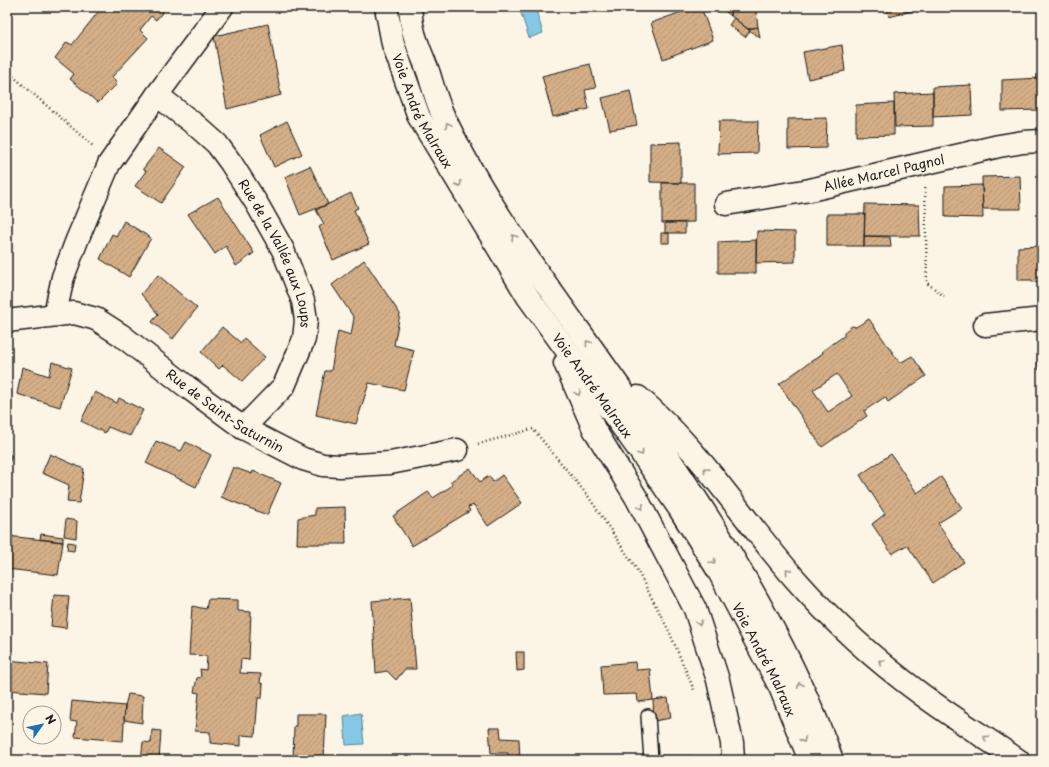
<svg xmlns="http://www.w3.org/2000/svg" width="1049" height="767" font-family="'Playpen Sans',sans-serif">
<defs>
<pattern id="building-hatch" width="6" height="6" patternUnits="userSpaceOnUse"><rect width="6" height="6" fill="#d4ae86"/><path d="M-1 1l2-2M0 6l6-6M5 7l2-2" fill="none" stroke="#b59573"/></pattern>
</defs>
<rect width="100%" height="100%" fill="#fcf5e5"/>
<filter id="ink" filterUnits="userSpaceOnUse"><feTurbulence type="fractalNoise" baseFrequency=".025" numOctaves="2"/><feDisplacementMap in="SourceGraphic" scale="8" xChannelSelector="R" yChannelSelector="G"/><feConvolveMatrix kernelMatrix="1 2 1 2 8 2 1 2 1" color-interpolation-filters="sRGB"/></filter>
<g filter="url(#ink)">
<path fill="#85c8e6" stroke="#5b8395" d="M 519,7 L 535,7 L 543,33 L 529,38 Z
M 361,713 L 364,744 L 346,745 L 344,716 Z"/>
<path fill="url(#building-hatch)" stroke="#1c1c1c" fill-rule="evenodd" d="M 102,7 L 113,7 L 118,11 L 122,7 L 167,7 L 156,20 L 151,16 L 140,30 L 148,38 L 112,77 L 117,84 L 98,103 L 70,79 L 74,74 L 55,58 L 67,42 L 72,45 Z
M 695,7 L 701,7 L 713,40 L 663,59 L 651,23 Z
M 720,7 L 729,7 L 731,16 Z
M 729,7 L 748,7 L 756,12 L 758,27 L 748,29 L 731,16 Z
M 887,7 L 927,7 L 889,17 Z
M 734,18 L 750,31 L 745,37 L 729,25 Z
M 268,24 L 281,95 L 227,109 L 214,36 Z
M 758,27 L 760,38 L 748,29 Z
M 842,45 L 845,71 L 808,79 L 803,52 Z
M 590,64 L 596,88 L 585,90 L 589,109 L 553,117 L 542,76 Z
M 1040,71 L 1042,71 L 1041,102 L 1041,78 Z
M 1041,78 L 1041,110 L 1002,111 L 1002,80 Z
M 971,85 L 972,115 L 933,117 L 933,87 Z
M 630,91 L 637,125 L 610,130 L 602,98 Z
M 933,92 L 933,126 L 895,127 L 894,94 Z
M 894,103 L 894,135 L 856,136 L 856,105 Z
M 827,118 L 826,148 L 788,149 L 788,119 Z
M 287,121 L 302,154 L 274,167 L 260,135 Z
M 719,121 L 758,121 L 757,153 L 718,154 Z
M 681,142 L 681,183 L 650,182 L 650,143 Z
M 159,148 L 186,167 L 161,203 L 135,186 L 146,171 L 143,169 Z
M 310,166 L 328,204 L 300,215 L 285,177 Z
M 1020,176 L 1021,209 L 983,209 L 982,177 Z
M 662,183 L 694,183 L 694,222 L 662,223 Z
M 982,185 L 983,218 L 945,217 L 945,186 Z
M 351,193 L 358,208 L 354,210 L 369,244 L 333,260 L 319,227 L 324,224 L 316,210 Z
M 218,197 L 254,253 L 236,266 L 226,246 L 215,254 L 188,214 Z
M 865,204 L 919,205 L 920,236 L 864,236 Z
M 827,214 L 865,214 L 864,246 L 827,246 Z
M 124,221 L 151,238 L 129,277 L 100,259 L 112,234 L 116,236 Z
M 665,223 L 685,223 L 685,233 L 665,233 Z
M 757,231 L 795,232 L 795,262 L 756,263 Z
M 661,233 L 669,233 L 669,243 L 661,243 Z
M 864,236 L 890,237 L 891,247 L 864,247 Z
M 756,240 L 756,273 L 718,273 L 718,242 Z
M 1042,246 L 1042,281 L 1032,282 L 1032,280 L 1018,280 L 1018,247 Z
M 364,260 L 400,314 L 394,345 L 414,350 L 404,390 L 369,383 L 356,424 L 316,415 L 325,371 L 331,371 L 338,331 L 351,335 L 354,318 L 332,285 Z
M 158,275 L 197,308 L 173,339 L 152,322 L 158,314 L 141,294 Z
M 869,319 L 900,363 L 912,356 L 926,376 L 888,402 L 885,397 L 864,411 L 867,416 L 822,447 L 779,384 L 823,353 L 822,351 L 844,336 L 844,332 L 852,326 L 856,327 ZM 837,374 L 852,396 L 828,412 L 813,390 Z
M 222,327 L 241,343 L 244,338 L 265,357 L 242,381 L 223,365 L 219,369 L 201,352 Z
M 1038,356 L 1042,356 L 1042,372 L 1038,369 Z
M 52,362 L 72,368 L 60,407 L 17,394 L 22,367 L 49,376 Z
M 95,392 L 117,403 L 119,398 L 143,410 L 130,436 L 108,427 L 105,433 L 81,421 Z
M 156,441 L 181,451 L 186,442 L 211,455 L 196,487 L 146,463 Z
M 7,453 L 12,456 L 7,467 Z
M 50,454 L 84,469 L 79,503 L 67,502 L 69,485 L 42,473 Z
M 891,454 L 917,493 L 941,477 L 962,508 L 938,523 L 964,562 L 933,583 L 907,545 L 892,554 L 872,524 L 885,514 L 860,475 Z
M 233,467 L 252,474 L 253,471 L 281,483 L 267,515 L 221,497 Z
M 470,468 L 480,482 L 489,476 L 493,482 L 502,475 L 522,503 L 488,526 L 474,505 L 468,507 L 470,511 L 412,546 L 393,516 L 428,492 L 433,498 L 453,485 L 450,482 Z
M 345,507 L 346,544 L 297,544 L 298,518 L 315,515 L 315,508 Z
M 66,519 L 77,521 L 76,538 L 64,536 Z
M 41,534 L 63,537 L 63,542 L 40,539 Z
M 7,536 L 63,542 L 58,575 L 7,569 Z
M 68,542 L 75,543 L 74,551 L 67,550 Z
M 54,595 L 69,596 L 66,628 L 51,626 Z
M 410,598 L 416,669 L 405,669 L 396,680 L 387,671 L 376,673 L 372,601 Z
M 208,599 L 238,600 L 238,611 L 251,612 L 249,660 L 241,659 L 240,673 L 261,674 L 260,683 L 263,684 L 262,698 L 258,698 L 255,736 L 241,735 L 241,746 L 210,743 L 210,732 L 195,731 L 199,693 L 194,692 L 197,678 L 201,677 L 200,669 L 206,670 L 207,656 L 189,655 L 192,606 L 206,609 Z
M 516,652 L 524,652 L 524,670 L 517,671 Z
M 7,660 L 48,664 L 46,693 L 7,690 Z
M 635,662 L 636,670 L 650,669 L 653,700 L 638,702 L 637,694 L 603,695 L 601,665 Z
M 128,694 L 143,696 L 142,723 L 124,720 L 125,706 Z
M 668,698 L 671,718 L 654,721 L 653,700 Z
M 72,701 L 125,706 L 123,741 L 75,737 L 77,722 L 70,721 Z
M 296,714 L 326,714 L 324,760 L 293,760 L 294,726 L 296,726 Z
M 489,728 L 500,728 L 501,738 L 519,739 L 520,760 L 509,760 L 508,753 L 491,753 Z
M 152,730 L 161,731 L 159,760 L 141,760 L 143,742 L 151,743 Z
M 656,756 L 693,756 L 693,760 L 657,760 Z"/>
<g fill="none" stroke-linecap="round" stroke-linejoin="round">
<defs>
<path id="service" d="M 648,716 L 651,760"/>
<g id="minor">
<path id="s1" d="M 157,95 L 198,127 L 217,144 L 231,163 L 257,204 L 283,250 L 303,301 L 306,320 L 304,339 L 284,386 L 243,428"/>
<path id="s2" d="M 726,204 L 810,190 L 999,146 L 1023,142 L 1042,141"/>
<path d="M 55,314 L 63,277 L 77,240 L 109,164 L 157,95 L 222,7"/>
<path id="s3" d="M 7,321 L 74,313 L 96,319 L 121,335 L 186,386 L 243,428 L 303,459 L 323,465 L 340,466 L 390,463 L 457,450"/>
<path d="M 985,325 L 1042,319"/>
</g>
<g id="secondary">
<path id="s4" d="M 386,7 L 393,44 L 419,117 L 528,297 L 637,447 L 679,508 L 718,570 L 780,687 L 810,760"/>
<path d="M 410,7 C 411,14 411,22 413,29 C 416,44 424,59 429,74 C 433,87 437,102 443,115 C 487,209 552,291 611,375 C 697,495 781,621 832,760"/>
<path d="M 565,363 L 594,429 L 636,497 L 695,609 L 718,680 L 732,743 L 733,760"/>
<path d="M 638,397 C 700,449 743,520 796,580 C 833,622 876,661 921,694 C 952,717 986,738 1018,760"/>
</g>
</defs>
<use href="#service" stroke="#1c1c1c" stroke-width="16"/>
<use href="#minor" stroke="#1c1c1c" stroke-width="25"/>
<use href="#secondary" stroke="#1c1c1c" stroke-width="25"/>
<path stroke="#1c1c1c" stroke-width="2.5" stroke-dasharray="1 3" stroke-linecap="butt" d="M 7,71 L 93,146
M 925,188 L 927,283 L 944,296
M 478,444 L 533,429 L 588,496 L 636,568 L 669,631 L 694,690"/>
<use href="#service" stroke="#fcf5e5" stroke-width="13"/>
<use href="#minor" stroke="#fcf5e5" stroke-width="22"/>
<use href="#secondary" stroke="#fcf5e5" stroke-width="22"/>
</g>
<defs><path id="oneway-chevron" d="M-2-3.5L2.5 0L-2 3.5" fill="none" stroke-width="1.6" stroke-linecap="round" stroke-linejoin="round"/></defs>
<g stroke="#97938b">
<use href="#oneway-chevron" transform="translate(448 125) rotate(-118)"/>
<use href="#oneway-chevron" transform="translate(459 184) rotate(59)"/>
<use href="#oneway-chevron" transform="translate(514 237) rotate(-123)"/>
<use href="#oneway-chevron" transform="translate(588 343) rotate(-126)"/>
<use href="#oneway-chevron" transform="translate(578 393) rotate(66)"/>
<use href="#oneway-chevron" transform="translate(641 453) rotate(56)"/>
<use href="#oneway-chevron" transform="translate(706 470) rotate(-128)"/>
<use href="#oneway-chevron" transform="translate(641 507) rotate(62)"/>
<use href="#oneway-chevron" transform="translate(713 562) rotate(57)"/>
<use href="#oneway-chevron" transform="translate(788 571) rotate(-130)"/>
<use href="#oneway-chevron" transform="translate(699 623) rotate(72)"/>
<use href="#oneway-chevron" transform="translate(881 662) rotate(-140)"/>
<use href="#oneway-chevron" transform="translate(800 685) rotate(-114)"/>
<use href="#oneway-chevron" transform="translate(986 738) rotate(-146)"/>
<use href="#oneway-chevron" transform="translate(803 740) rotate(67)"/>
</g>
</g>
<g text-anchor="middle" stroke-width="3" stroke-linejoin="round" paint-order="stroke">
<g font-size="13" fill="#1c1c1c" stroke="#fcf5e5">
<text dy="5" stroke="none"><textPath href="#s4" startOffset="111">Voie André Malraux</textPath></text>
<text dy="5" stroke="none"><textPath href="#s2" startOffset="161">Allée Marcel Pagnol</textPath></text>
<text dy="5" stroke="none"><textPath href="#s1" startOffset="203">Rue de la Vallée aux Loups</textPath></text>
<text dy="5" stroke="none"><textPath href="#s4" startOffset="435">Voie André Malraux</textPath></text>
<text dy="5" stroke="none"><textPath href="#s3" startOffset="249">Rue de Saint-Saturnin</textPath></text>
<text dy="5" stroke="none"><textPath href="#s4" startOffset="759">Voie André Malraux</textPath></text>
</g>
</g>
<rect width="1049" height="767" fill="none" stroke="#fcf5e5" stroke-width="24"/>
<rect x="12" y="12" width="1025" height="743" fill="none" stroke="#1c1c1c" stroke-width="1.5" filter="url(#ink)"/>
<g transform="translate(42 725) rotate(57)"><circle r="19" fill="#fcf5e5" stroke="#a29e95"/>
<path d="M0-3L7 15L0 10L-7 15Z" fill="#1f6fb2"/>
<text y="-6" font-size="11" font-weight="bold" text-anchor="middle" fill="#1c1c1c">N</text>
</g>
</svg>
